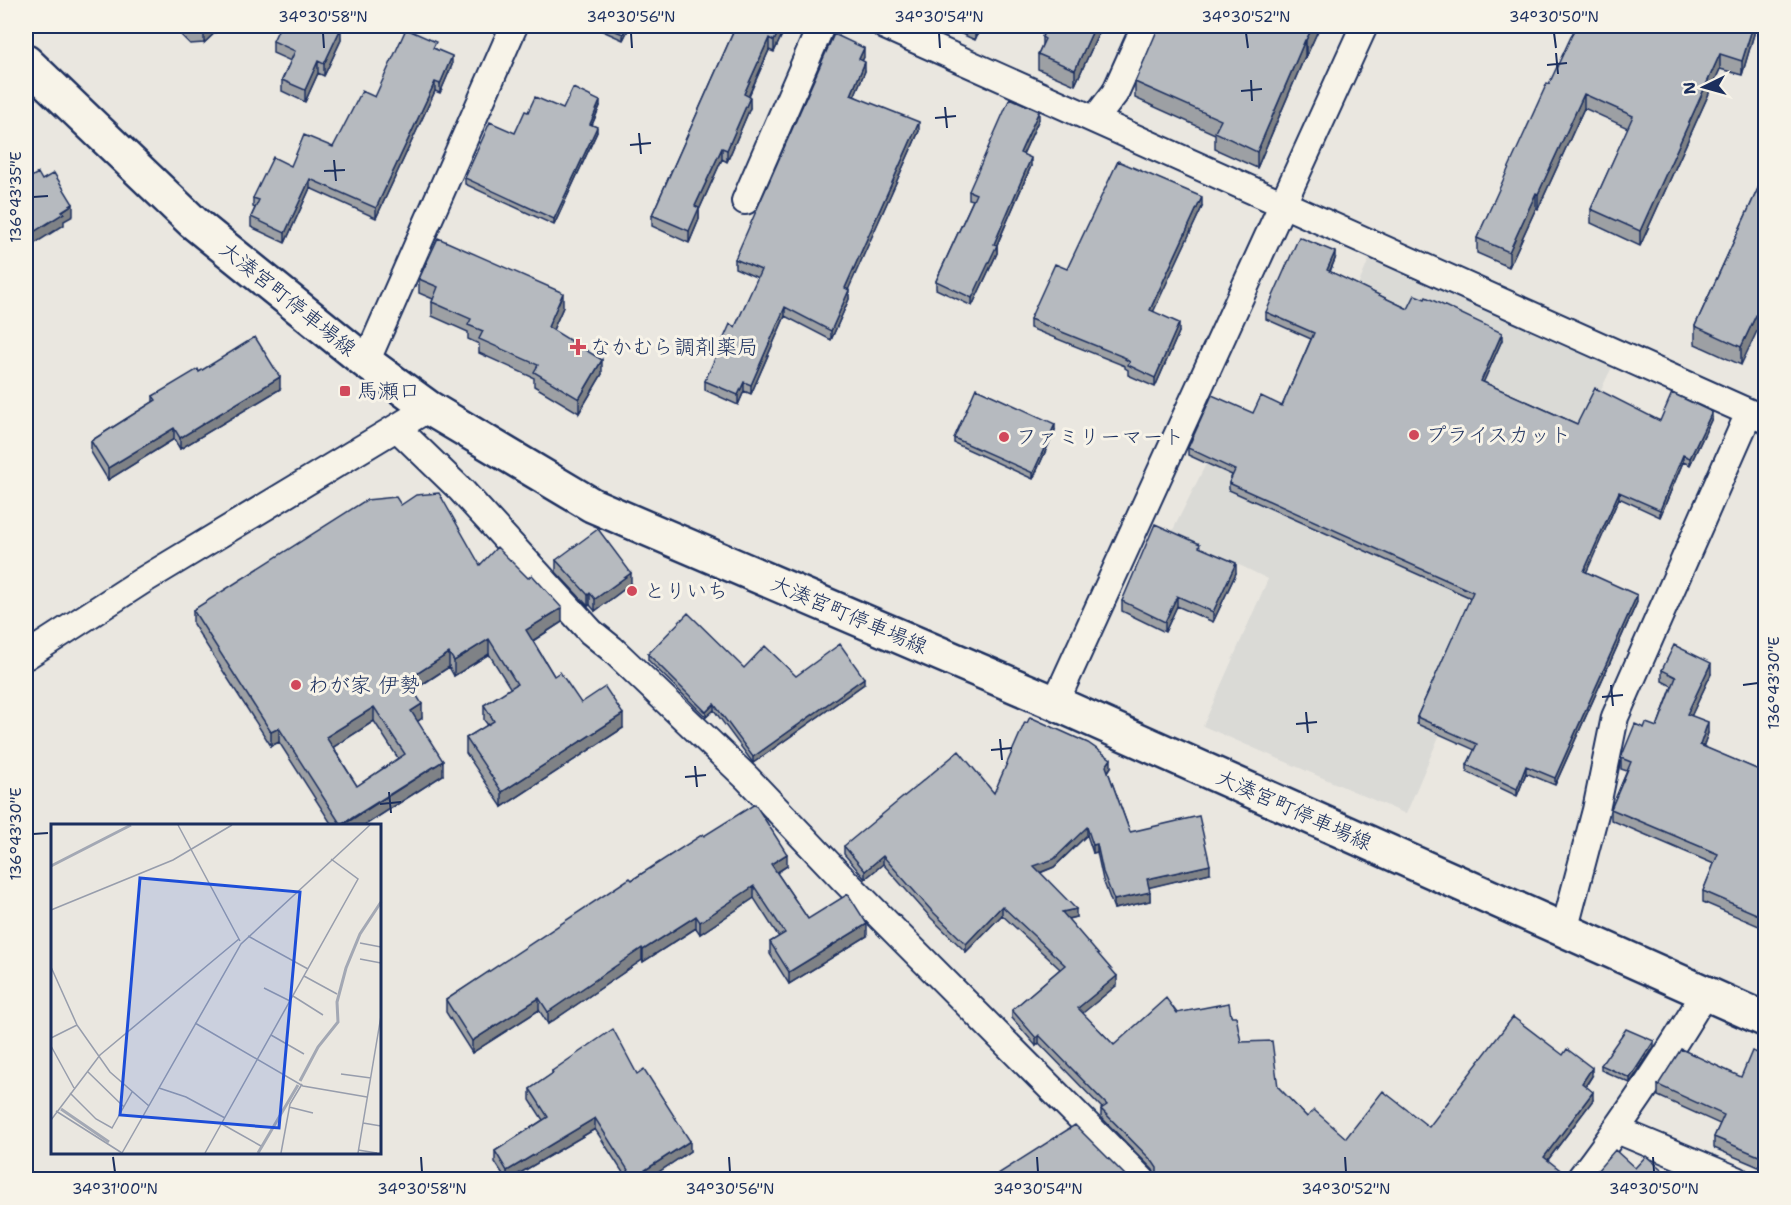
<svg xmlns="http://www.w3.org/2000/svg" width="1791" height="1205" font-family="'Shantell Sans','Klee One',sans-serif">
<rect width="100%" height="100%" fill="#eae7e0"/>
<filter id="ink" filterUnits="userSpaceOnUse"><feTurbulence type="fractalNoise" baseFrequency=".0167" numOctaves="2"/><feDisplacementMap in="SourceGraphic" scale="12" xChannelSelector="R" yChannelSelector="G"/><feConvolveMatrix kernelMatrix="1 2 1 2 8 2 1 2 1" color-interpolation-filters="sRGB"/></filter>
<g filter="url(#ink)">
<path fill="#dadad6" d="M 1373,250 L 1615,361 L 1495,605 L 1406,814 L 1203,726 L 1268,579 L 1172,532 L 1206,464 L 1273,488 Z"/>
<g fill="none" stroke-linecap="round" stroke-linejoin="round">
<defs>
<path id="minor" d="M 885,26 L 1766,420
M 1095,119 L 1115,93 L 1145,26
M 745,201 L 821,26
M 366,362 L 514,26
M 397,428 L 461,490 L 591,632 L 612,649 L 747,778 L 843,879 L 1142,1180
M 26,656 L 142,581 L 429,408
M 1055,703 L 1364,26
M 1564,931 L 1596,810 L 1615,717 L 1749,413
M 1617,1130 L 1737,1180
M 1579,1180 C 1625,1120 1666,1058 1705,993"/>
<path id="secondary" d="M 26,62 L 193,222 L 366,362 L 429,408 L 592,505 L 1055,703 L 1766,1020"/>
</defs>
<use href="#minor" stroke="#1b2f5e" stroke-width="30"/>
<use href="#secondary" stroke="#1b2f5e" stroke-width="38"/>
<use href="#minor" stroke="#f7f3e8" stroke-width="26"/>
<use href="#secondary" stroke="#f7f3e8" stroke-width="33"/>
</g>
<path fill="#9da0a4" stroke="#1b2f5e" stroke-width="1.5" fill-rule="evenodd" d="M 172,26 L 222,26 L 204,43 L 190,44 Z
M 596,26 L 630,26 L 623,40 L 596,28 Z
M 736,26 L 786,26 L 774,52 L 769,50 L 749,96 L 750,108 L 727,162 L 722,159 L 699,210 L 699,219 L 689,243 L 652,226 L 652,215 Z
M 946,26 L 981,26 L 975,40 L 946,27 Z
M 1047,26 L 1102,26 L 1075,85 L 1038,69 L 1038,54 L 1042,45 L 1042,37 Z
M 1320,26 L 1306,57 L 1305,56 L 1257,168 L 1215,149 L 1215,134 L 1135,98 L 1135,82 Z
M 1754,26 L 1754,34 L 1742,75 L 1720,69 L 1640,246 L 1591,223 L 1591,209 L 1628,128 L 1584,108 L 1538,209 L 1536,208 L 1509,267 L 1477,253 L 1477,238 L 1549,84 Z
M 339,27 L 341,40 L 324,76 L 318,73 L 305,102 L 282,91 L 282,80 L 291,61 L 273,53 L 273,41 Z
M 436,49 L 452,65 L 440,93 L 435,91 L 376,218 L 310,188 L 285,243 L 251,227 L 251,217 L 255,208 L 253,207 L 253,198 L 333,147 L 375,97 Z
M 864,57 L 862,60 L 865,71 L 854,96 L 919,131 L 848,289 L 849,299 L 831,340 L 785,316 L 751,394 L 744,391 L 738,405 L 705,390 L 705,381 L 735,327 L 758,278 L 735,268 L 735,259 Z
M 600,106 L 592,125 L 597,132 L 554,225 L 465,184 L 465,178 L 515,133 L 528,112 Z
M 1766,117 L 1766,148 L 1761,146 L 1761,128 Z
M 1039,119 L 1023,154 L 1031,166 L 997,245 L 997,253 L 972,306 L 936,289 L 936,281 L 973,200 L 969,199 L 969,191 Z
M 1766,171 L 1741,365 L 1695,344 L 1695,326 Z
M 1202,207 L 1153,311 L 1179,332 L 1155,387 L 1128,375 L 1128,370 L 1125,368 L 1125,366 L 1030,328 L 1030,319 L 1067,269 Z
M 1335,259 L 1330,272 L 1408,309 L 1502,340 L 1483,382 L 1577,424 L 1712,418 L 1690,465 L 1683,462 L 1660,517 L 1619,498 L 1586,572 L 1637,602 L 1555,785 L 1526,773 L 1517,796 L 1467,772 L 1467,765 L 1475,750 L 1417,724 L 1417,717 L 1471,598 L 1229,490 L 1229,483 L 1232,475 L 1188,455 L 1188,448 L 1253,413 L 1282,406 L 1311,339 L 1266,319 L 1266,312 Z
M 419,279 L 563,307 L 553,330 L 602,374 L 579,413 L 534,386 L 534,378 L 479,353 L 479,344 L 468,339 L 468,332 L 432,316 L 432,302 L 433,299 L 419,293 Z
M 199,372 L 280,389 L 180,449 L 174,439 L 108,480 L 91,452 L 91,441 L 153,402 L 153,396 Z
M 1055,430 L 1033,479 L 954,443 L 954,438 Z
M 401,505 L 480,565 L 562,622 L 533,641 L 554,676 L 581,703 L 623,728 L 502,807 L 466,753 L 466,738 L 488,725 L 484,720 L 484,705 L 511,689 L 489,654 L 454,676 L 449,667 L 414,690 L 422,718 L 417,722 L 443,775 L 365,825 L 332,825 L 279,742 L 271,746 L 193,624 L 193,610 ZM 374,721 L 398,758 L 357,786 L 333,747 Z
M 1200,547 L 1236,573 L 1213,622 L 1177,606 L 1165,632 L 1122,611 L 1122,601 Z
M 556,560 L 631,584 L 595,611 L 590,605 L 588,606 L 556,572 Z
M 648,654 L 796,676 L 864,684 L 753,763 L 714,710 L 706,717 L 648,660 Z
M 1662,670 L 1711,674 L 1691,716 L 1708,733 L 1703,747 L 1766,773 L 1761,927 L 1703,902 L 1703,891 L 1714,864 L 1611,820 L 1611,809 L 1627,771 L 1621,769 L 1621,758 L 1644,728 L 1657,727 L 1672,686 L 1662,681 Z
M 1111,767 L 1108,772 L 1130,832 L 1210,873 L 1149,887 L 1150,901 L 1114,909 L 1103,880 L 1097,852 L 1093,853 L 1087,835 L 1054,867 L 1040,873 L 1076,917 L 1068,919 L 1117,985 L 1082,1013 L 1114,1045 L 1177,1013 L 1231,1016 L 1241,1042 L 1278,1087 L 1307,1117 L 1346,1138 L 1429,1127 L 1592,1076 L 1586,1086 L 1593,1100 L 1548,1160 L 1156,1176 L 1153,1170 L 1101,1117 L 1101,1109 L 1102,1108 L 1039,1043 L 1036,1046 L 1012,1018 L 1012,1010 L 1060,969 L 1002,915 L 966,952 L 931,918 L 883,864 L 865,879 L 844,854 L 844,846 L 994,793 Z
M 704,836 L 787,866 L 777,873 L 808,919 L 867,936 L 789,984 L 770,954 L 770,942 L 779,937 L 754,898 L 700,934 L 696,928 L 643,962 L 642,960 L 548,1024 L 539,1010 L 472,1053 L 446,1012 L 446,1000 L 632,880 Z
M 1654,1047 L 1630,1083 L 1601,1070 L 1601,1065 Z
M 1766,1056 L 1766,1170 L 1714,1148 L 1714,1137 L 1720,1124 L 1658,1096 L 1658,1085 L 1741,1077 Z
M 552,1071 L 637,1074 L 690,1151 L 648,1179 L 627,1179 L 595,1129 L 510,1179 L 506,1179 L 495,1162 L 495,1151 L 543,1120 L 530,1100 L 530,1089 L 552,1074 Z"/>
<path fill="#7f8286" stroke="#1b2f5e" stroke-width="1.5" d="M 209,26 L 222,26 L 204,43 L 204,30 Z
M 627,26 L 630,26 L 623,40 L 623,34 Z
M 781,26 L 786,26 L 774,52 L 774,41 Z
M 975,26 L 981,26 L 975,40 Z
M 1095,26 L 1102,26 L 1075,85 L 1075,70 Z
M 1313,26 L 1320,26 L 1306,57 L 1306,40 Z
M 1753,26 L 1754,26 L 1754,34 L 1742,75 L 1742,61 Z
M 341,28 L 341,40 L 324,76 L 324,64 Z
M 769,38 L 769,50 L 744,106 L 744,94 Z
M 1305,40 L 1305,56 L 1257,168 L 1257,152 Z
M 864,48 L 864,57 L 859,68 L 859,59 Z
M 1720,54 L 1720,69 L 1640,246 L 1640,231 Z
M 452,56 L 452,65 L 440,93 L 440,84 Z
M 318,61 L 318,73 L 305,102 L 305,90 Z
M 865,62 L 865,71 L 851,104 L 851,95 Z
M 435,82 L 435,91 L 376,218 L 376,208 Z
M 1584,94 L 1584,108 L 1538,209 L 1538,194 Z
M 750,97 L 750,108 L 727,162 L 727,150 Z
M 600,101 L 600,106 L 590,129 L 590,124 Z
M 1039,111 L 1039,119 L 1020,161 L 1020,153 Z
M 919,122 L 919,131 L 845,297 L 845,288 Z
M 597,127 L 597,132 L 554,225 L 554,219 Z
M 722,148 L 722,159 L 699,210 L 699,219 L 689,243 L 689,231 L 695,206 Z
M 1031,158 L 1031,166 L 995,249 L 997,245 L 997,253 L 972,306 L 972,298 L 994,244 Z
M 310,179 L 310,188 L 285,243 L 285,233 Z
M 1536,193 L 1536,208 L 1509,267 L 1509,252 Z
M 1202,197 L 1202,207 L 1150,319 L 1150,310 Z
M 73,204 L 73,216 L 64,221 L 64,225 L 26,249 L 26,237 Z
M 1335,252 L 1335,259 L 1327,277 L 1327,270 Z
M 849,290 L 849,299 L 831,340 L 831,331 Z
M 563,293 L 563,307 L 548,341 L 548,327 Z
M 1766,294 L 1766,312 L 1741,365 L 1741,347 Z
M 785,307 L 785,316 L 751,394 L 751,385 Z
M 1179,323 L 1179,332 L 1155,387 L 1155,378 Z
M 1502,333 L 1502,340 L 1481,388 L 1481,381 Z
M 602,360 L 602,374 L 579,413 L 579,399 Z
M 280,377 L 280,389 L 180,449 L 180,438 Z
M 744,382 L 744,391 L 738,405 L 738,395 Z
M 1712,412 L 1712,418 L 1690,465 L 1690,458 Z
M 1055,424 L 1055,430 L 1033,479 L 1033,473 Z
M 174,428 L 174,439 L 108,480 L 108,468 Z
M 1683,455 L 1683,462 L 1660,517 L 1660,510 Z
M 1619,492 L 1619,498 L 1584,578 L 1584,571 Z
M 1236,563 L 1236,573 L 1213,622 L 1213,612 Z
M 631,573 L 631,584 L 595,611 L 595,599 Z
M 590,593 L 590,605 L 588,606 L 588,595 Z
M 1637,595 L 1637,602 L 1555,785 L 1555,778 Z
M 1177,596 L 1177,606 L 1165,632 L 1165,622 Z
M 562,608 L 562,622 L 526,645 L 526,630 Z
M 489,639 L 489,654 L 454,676 L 454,661 Z
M 449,653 L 449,667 L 407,694 L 407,680 Z
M 1711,663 L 1711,674 L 1687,725 L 1687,714 Z
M 864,678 L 864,684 L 753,763 L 753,757 Z
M 422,704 L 422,718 L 411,726 L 411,711 Z
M 714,704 L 714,710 L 706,717 L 706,712 Z
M 374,707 L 374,721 L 326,752 L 326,737 Z
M 623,714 L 623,728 L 502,807 L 502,792 Z
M 1708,722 L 1708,733 L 1700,756 L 1700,745 Z
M 279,728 L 279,742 L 271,746 L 271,732 Z
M 1111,759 L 1111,767 L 1106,774 L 1106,766 Z
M 443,761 L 443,775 L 365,825 L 343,825 Z
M 1526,766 L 1526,773 L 1517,796 L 1517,789 Z
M 1087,827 L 1087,835 L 1054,867 L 1034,875 L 1034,866 Z
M 1097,844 L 1097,852 L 1093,853 L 1093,845 Z
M 787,854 L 787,866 L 771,876 L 771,864 Z
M 883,856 L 883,864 L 865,879 L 865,871 Z
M 1210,865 L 1210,873 L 1147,888 L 1147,879 Z
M 754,886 L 754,898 L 700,934 L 700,922 Z
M 1150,892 L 1150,901 L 1114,909 L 1114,900 Z
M 1002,906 L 1002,915 L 966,952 L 966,944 Z
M 1766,906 L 1766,916 L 1761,927 L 1761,916 Z
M 1076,909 L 1076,917 L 1062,920 L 1062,912 Z
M 696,916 L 696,928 L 643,962 L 643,950 Z
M 867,924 L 867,936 L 789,984 L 789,972 Z
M 642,948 L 642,960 L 548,1024 L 548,1012 Z
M 1117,976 L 1117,985 L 1078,1017 L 1078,1008 Z
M 539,998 L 539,1010 L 472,1053 L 472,1041 Z
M 1039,1035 L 1039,1043 L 1036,1046 L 1036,1038 Z
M 1654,1041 L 1654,1047 L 1630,1083 L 1630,1078 Z
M 1592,1068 L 1592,1076 L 1582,1091 L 1582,1083 Z
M 1593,1092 L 1593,1100 L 1544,1165 L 1544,1157 Z
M 595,1118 L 595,1129 L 510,1179 L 507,1179 L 507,1171 Z
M 690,1141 L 690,1151 L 648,1179 L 633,1179 L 633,1178 Z"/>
<path fill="#b6babf" stroke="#1b2f5e" stroke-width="1.5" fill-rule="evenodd" d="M 184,26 L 209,26 L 204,30 L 190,31 Z
M 280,26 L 335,26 L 341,28 L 324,64 L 318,61 L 305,90 L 282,80 L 295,51 L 273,41 Z
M 603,26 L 627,26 L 623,34 Z
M 736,26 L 781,26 L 774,41 L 769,38 L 744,94 L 750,97 L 727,150 L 722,148 L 695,206 L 699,208 L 689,231 L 652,215 Z
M 1047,26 L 1095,26 L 1075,70 L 1038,54 L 1045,39 L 1042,37 Z
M 1159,26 L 1313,26 L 1306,40 L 1305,40 L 1257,152 L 1215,132 L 1221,120 L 1135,82 Z
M 1576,26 L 1753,26 L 1742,61 L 1720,54 L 1640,231 L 1591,209 L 1633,116 L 1584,94 L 1538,194 L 1536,193 L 1509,252 L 1477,238 L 1547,83 L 1549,84 Z
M 406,29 L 436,42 L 433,48 L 452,56 L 440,84 L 435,82 L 376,208 L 310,179 L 285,233 L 251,217 L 259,200 L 253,198 L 273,157 L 291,166 L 304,135 L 333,147 L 362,91 L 375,97 Z
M 834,34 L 864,48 L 859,59 L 865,62 L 851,95 L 919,122 L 845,288 L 849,290 L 831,331 L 785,307 L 751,385 L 744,382 L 738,395 L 705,381 L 730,324 L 735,327 L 761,270 L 735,259 Z
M 573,88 L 600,101 L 590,124 L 597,127 L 554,219 L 465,178 L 490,122 L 515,133 L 525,111 L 528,112 L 535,97 L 563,109 Z
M 1010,98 L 1039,111 L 1020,153 L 1031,158 L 994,244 L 997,245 L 972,298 L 936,281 L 976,194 L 969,191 Z
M 1766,117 L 1766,129 L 1761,128 Z
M 1118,161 L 1202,197 L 1150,310 L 1179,323 L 1155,378 L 1128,365 L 1130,362 L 1125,359 L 1126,358 L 1030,319 L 1055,264 L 1067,269 Z
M 1766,171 L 1766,294 L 1741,347 L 1695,326 Z
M 38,173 L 42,180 L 54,173 L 73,204 L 62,211 L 64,213 L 26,237 L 26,180 Z
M 1299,237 L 1335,252 L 1327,270 L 1408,309 L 1415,295 L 1425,299 L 1426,297 L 1502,333 L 1481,381 L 1577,424 L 1595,388 L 1660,421 L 1672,393 L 1712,412 L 1690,458 L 1683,455 L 1660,510 L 1619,492 L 1584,571 L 1637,595 L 1555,778 L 1526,766 L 1517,789 L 1467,765 L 1477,744 L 1417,717 L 1473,592 L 1229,483 L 1235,470 L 1188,448 L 1212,395 L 1253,413 L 1261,396 L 1282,406 L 1314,333 L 1266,312 Z
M 438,238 L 563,293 L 548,327 L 602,360 L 579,399 L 534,372 L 538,365 L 479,339 L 483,331 L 468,325 L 471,319 L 432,302 L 438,287 L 419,279 Z
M 255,337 L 280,377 L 180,438 L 174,428 L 108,468 L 91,441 L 156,400 L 153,396 L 198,369 L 199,372 Z
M 976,388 L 1055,424 L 1033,473 L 954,438 Z
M 439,493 L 480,565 L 497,547 L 528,578 L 532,575 L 562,608 L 526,630 L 554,676 L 560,672 L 581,703 L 605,687 L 623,714 L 502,792 L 466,738 L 494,721 L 484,705 L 517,684 L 489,639 L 454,661 L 449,653 L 407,680 L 422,704 L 411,711 L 443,761 L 341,825 L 279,728 L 271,732 L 193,610 L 366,500 L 396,497 L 401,505 L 416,495 ZM 374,707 L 405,754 L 357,786 L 326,737 Z
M 1155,524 L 1200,544 L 1199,547 L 1236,563 L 1213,612 L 1177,596 L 1165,622 L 1122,601 Z
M 598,529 L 631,573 L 595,599 L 590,593 L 588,595 L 556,560 Z
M 688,613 L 744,668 L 765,646 L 796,676 L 840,644 L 864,678 L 753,757 L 714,704 L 706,712 L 648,654 Z
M 1674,645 L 1711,663 L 1687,714 L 1708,722 L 1700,745 L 1766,773 L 1766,906 L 1761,916 L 1703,891 L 1718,854 L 1611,809 L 1631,762 L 1621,758 L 1635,724 L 1644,728 L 1646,723 L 1657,727 L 1676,677 L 1662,670 Z
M 1030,717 L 1088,743 L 1111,759 L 1106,766 L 1130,832 L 1199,816 L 1210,865 L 1147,879 L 1150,892 L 1114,900 L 1103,872 L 1097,844 L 1093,845 L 1087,827 L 1054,859 L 1034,866 L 1076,909 L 1062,912 L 1117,976 L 1078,1008 L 1114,1045 L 1166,998 L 1177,1013 L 1229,1003 L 1231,1016 L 1236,1016 L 1241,1042 L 1272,1041 L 1278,1087 L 1307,1117 L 1314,1110 L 1346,1138 L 1383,1091 L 1429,1127 L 1513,1017 L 1563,1055 L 1567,1049 L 1592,1068 L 1582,1083 L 1593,1092 L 1544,1157 L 1564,1173 L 1568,1179 L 1154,1179 L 1157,1175 L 1157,1168 L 1153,1162 L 1101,1109 L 1107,1105 L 1039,1035 L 1036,1038 L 1012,1010 L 1065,965 L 1002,906 L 966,944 L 931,910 L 883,856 L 865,871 L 844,846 L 959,751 L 994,793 L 1025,722 L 1027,723 Z
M 755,804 L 787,854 L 771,864 L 808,919 L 848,894 L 867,924 L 789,972 L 770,942 L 785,933 L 754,886 L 700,922 L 696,916 L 643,950 L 642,948 L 548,1012 L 539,998 L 472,1041 L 446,1000 L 630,878 L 632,880 L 703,834 L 704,836 Z
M 613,1029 L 637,1074 L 644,1069 L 690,1141 L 633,1178 L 595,1118 L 507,1171 L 495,1151 L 548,1117 L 530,1089 L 553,1073 L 552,1071 Z
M 1626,1029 L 1654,1041 L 1630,1078 L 1601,1065 Z
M 1681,1049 L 1741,1077 L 1752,1051 L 1766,1056 L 1766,1159 L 1714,1137 L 1724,1115 L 1658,1085 Z
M 1075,1125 L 1129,1179 L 990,1179 Z
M 1615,1150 L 1635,1168 L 1646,1156 L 1673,1179 L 1590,1179 Z"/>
</g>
<path fill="none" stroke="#1b2f5e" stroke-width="2" d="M 323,33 L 324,48M 631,33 L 632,48M 939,33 L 940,48M 1246,33 L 1248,48M 1554,33 L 1556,48M 1556,53 L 1558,74M 1547,65 L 1567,63M 1251,80 L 1252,101M 1241,91 L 1262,89M 945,107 L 947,128M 935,118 L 956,116M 639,133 L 641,154M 630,145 L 651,143M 334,160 L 336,181M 324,171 L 345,170M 33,197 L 48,196M 1611,685 L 1613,706M 1743,685 L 1758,683M 1602,697 L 1623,695M 1306,712 L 1308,733M 1296,724 L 1317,722M 1000,739 L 1002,760M 991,750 L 1012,748M 695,766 L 697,787M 685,777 L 706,775M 389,792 L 391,813M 380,804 L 401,802M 33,834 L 48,833M 113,1157 L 115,1172M 421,1157 L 422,1172M 729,1157 L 730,1172M 1037,1157 L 1038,1172M 1345,1157 L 1346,1172M 1653,1157 L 1654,1172"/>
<g fill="#d1495b" stroke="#f7f3e8" stroke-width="2">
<path d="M575 338h6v6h6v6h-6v6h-6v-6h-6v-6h6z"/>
<rect x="339" y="385" width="12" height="12" rx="3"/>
<circle cx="1414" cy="435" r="6"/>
<circle cx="1004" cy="437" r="6"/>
<circle cx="632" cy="591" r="6"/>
<circle cx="296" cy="685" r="6"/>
</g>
<g text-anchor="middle" stroke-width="6" stroke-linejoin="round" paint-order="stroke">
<g font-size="21" fill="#1b2f5e" stroke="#f7f3e8">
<text transform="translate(288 299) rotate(39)" y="7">大湊宮町停車場線</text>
<text transform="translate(849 615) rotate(23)" y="7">大湊宮町停車場線</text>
<text transform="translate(1294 810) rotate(24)" y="7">大湊宮町停車場線</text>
</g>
<g font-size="21" fill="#1b2f5e" stroke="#f7f3e8" text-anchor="start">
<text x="590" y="354">なかむら調剤薬局</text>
<text x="357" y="398">馬瀬口</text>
<text x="1426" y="442">プライスカット</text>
<text x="1016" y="444">ファミリーマート</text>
<text x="644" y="598">とりいち</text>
<text x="308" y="692">わが家 伊勢</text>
</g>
</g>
<g transform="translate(51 824)">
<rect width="330" height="330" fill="#eae7e0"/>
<path fill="none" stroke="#a3a8b4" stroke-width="3" d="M 0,42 L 80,1M 249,257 L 267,223 L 287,198 L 286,178 L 295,144 L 309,110 L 330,78M 10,285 L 58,318M 207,329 L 247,261"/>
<path fill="none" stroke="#979dac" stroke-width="1.5" d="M 127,1 L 189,117M 0,86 L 122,36 L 181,1M 197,112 L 257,145M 309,119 L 330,123M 309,135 L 330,139M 0,143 L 26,201M 253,152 L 286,170M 213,164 L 239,177M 242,172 L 272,191M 144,199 L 252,262 L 316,273M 220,211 L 253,230M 0,214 L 26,201 L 59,248 L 98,282M 0,222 L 23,264M 36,247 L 73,283M 290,250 L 320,254M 108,264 L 135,273 L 174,294M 19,269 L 45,295 L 61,304 L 81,268M 238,283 L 262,289M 5,287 L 71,329M 0,296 L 49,231 L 188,115M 312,299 L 330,302M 171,300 L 210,322M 307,326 L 326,329M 71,329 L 190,120 L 319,1M 154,329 L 307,55 L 280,35M 230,329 L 239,280 L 251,260M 307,329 L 330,192"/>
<path fill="#1d4ed8" fill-opacity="0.15" stroke="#1d4ed8" stroke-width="3" d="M 89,54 L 249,68 L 228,304 L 69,291 Z"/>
<rect width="330" height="330" fill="none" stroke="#1b2f5e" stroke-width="3"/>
</g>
<rect width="1791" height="1205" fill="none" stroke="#f7f3e8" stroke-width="66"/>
<g transform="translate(1704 87) rotate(265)" stroke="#f7f3e8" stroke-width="4.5" paint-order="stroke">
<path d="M0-4.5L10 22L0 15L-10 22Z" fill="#1b2f5e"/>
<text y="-9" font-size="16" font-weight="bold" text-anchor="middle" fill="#1b2f5e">N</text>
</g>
<rect x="33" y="33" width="1725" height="1139" fill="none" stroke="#1b2f5e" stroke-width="2"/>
<g font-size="15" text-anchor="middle" fill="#1b2f5e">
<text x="323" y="22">34°30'58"N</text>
<text x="631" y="22">34°30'56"N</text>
<text x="939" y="22">34°30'54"N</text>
<text x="1246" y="22">34°30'52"N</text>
<text x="1554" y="22">34°30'50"N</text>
<text transform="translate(16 197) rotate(-90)" y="5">136°43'35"E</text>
<text transform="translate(1774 683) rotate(-90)" y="5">136°43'30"E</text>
<text transform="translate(16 834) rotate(-90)" y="5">136°43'30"E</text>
<text x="115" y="1194">34°31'00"N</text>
<text x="422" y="1194">34°30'58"N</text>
<text x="730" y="1194">34°30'56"N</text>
<text x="1038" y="1194">34°30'54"N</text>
<text x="1346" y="1194">34°30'52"N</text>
<text x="1654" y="1194">34°30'50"N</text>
</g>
</svg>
